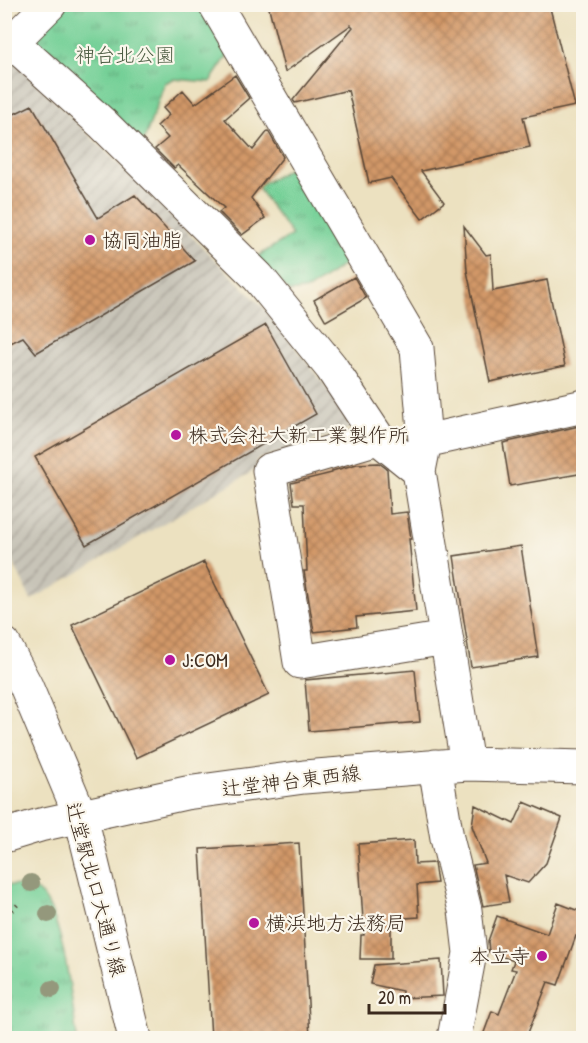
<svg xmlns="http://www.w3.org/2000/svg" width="588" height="1043" font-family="'Patrick Hand','Klee One',sans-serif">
<defs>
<pattern id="industrial-furrows" width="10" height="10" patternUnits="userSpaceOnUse" patternTransform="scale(1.5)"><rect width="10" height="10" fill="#c8c4b8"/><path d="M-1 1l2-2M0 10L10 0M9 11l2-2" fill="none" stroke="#a49f95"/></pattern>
<pattern id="park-tufts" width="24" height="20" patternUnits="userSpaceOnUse" patternTransform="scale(1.5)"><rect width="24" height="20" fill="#75d097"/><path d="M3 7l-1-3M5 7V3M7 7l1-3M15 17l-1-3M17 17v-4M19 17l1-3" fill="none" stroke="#61a97b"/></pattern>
<pattern id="building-cross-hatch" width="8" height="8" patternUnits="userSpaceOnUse" patternTransform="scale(1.5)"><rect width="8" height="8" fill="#d29868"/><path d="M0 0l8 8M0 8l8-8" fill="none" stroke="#ac7c55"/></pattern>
</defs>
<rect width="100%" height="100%" fill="#fbf7ec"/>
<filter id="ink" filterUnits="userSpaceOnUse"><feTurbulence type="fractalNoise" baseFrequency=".0167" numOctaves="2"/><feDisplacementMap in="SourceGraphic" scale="12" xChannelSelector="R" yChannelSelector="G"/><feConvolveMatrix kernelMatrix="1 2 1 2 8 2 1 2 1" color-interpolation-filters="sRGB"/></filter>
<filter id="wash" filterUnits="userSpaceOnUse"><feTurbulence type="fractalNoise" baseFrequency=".008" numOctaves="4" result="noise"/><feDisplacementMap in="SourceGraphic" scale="24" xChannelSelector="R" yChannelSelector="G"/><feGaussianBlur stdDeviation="1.35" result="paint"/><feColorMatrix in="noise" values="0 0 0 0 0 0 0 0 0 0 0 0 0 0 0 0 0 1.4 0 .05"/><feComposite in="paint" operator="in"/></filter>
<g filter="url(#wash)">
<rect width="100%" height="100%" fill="#ece1c0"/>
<path fill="url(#industrial-furrows)" d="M 10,57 L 265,309 L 357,426 L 257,460 L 257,469 L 31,600 L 5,545 L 4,60 Z"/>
<path fill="url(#park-tufts)" stroke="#587d5a" stroke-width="1.5" d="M 60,5 L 207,5 L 232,49 L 210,82 L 173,79 L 165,83 L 143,143 L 53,52 L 32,40 Z
M 294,166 L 352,259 L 309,289 L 290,292 L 255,258 L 292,235 L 257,187 Z
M 4,885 C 14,885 29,886 37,891 C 64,909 72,1006 77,1038 L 5,1038 Z"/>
<g id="blocks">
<path fill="url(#building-cross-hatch)" d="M 268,4 L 549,4 L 575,106 L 523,117 L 530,147 L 421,171 L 444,202 L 422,219 L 391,178 L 369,183 L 348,90 L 295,103 L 293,100 L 353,27 L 351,25 L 285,72 Z
M 235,75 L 249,98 L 225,119 L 253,150 L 268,131 L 283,157 L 251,198 L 265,218 L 242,235 L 219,212 L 224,208 L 178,165 L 174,168 L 155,149 L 168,138 L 157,126 L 169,115 L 163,108 L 183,90 L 195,104 Z
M 32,105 L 98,218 L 135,195 L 195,261 L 36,353 L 23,337 L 4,346 L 4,119 Z
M 464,226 L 486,255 L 491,254 L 493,291 L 547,280 L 565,366 L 490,382 L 467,271 Z
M 354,277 L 366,298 L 326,321 L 314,300 Z
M 266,325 L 316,414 L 86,545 L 35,457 Z
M 584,425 L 584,473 L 510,486 L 503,443 Z
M 379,463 L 387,469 L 390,514 L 407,512 L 411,539 L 409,539 L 416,611 L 356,617 L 357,627 L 314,632 L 304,571 L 307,571 L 304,504 L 294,504 L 291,483 L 332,473 L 332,471 L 357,464 Z
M 521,546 L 538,657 L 471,667 L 454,556 Z
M 204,562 L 269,695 L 136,758 L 72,625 Z
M 415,670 L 420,722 L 309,731 L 305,680 Z
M 524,802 L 562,818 L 546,863 L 528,883 L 504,875 L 509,902 L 483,906 L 473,865 L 486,863 L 472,826 L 475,805 L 514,824 Z
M 414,840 L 415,864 L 434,863 L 437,883 L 417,885 L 419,917 L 391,919 L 391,959 L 360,959 L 361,935 L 364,935 L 358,844 Z
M 299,843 L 310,1038 L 211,1038 L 200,849 Z
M 558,903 L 584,913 L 584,938 L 576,936 L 558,985 L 548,982 L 526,1038 L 482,1038 L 492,1011 L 499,1014 L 516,970 L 511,969 L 514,961 L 489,952 L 488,941 L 497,916 L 547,934 Z
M 441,960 L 443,996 L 402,998 L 402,991 L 370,984 L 374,965 Z"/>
</g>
</g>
<g filter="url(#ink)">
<use href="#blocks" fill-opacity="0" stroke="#564536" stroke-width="1.5"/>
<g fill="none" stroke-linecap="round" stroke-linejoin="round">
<defs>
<path id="minor" d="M 215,4 L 417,348 L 425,441 L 419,471
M 4,35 L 103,124 L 258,277 L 331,367 L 378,438 L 419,471 L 467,764
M 4,46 L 12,42 L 50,4
M 378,438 L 269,470 L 300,662 L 446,638
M 425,441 L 584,406
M 4,644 L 26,686 L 81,817 L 135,1038
M 435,766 L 447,838 L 465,910 L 470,953 L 454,1038
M 4,836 L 40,825 L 186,793 L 304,777 L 467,764 L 584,767"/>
</defs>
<use href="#minor" stroke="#564536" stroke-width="35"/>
<path stroke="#564536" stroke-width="4" stroke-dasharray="1.5 4.5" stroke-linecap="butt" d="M 4,919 L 20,902"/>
<use href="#minor" stroke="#fff" stroke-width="33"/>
</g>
<g fill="#94987b">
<circle cx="31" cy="883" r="9"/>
<circle cx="48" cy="914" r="9"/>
<circle cx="52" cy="989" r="9"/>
</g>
</g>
<g fill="#b5179e" stroke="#fbf7ec" stroke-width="2">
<circle cx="90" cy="240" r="6"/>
<circle cx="176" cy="435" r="6"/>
<circle cx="170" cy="660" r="6"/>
<circle cx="254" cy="923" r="6"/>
<circle cx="542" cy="956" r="6"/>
</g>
<g text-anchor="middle" stroke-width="4.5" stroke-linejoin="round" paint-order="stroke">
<g font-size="20" fill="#4c5c42" stroke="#fbf7ec">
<text x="125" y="62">神台北公園</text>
</g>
<g font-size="20" fill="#3b2a1e" stroke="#fbf7ec" text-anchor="start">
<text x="102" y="247">協同油脂</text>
<text x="188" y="442">株式会社大新工業製作所</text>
<text x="182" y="667">J:COM</text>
<text x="266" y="930">横浜地方法務局</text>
<text x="530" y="963" text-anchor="end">本立寺</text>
</g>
<g font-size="20" fill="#3b2a1e" stroke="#fbf7ec">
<text transform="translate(291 781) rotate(-7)" y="7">辻堂神台東西線</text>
<text transform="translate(96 889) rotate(75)" y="7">辻堂駅北口大通り線</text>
</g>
</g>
<rect width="588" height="1043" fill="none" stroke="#fbf7ec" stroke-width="24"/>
<path d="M369 1004v9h76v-9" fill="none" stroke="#3b2a1e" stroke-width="3"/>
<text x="378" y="1004" font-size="18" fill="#3b2a1e" stroke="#fbf7ec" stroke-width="4.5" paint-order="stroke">20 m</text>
</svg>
